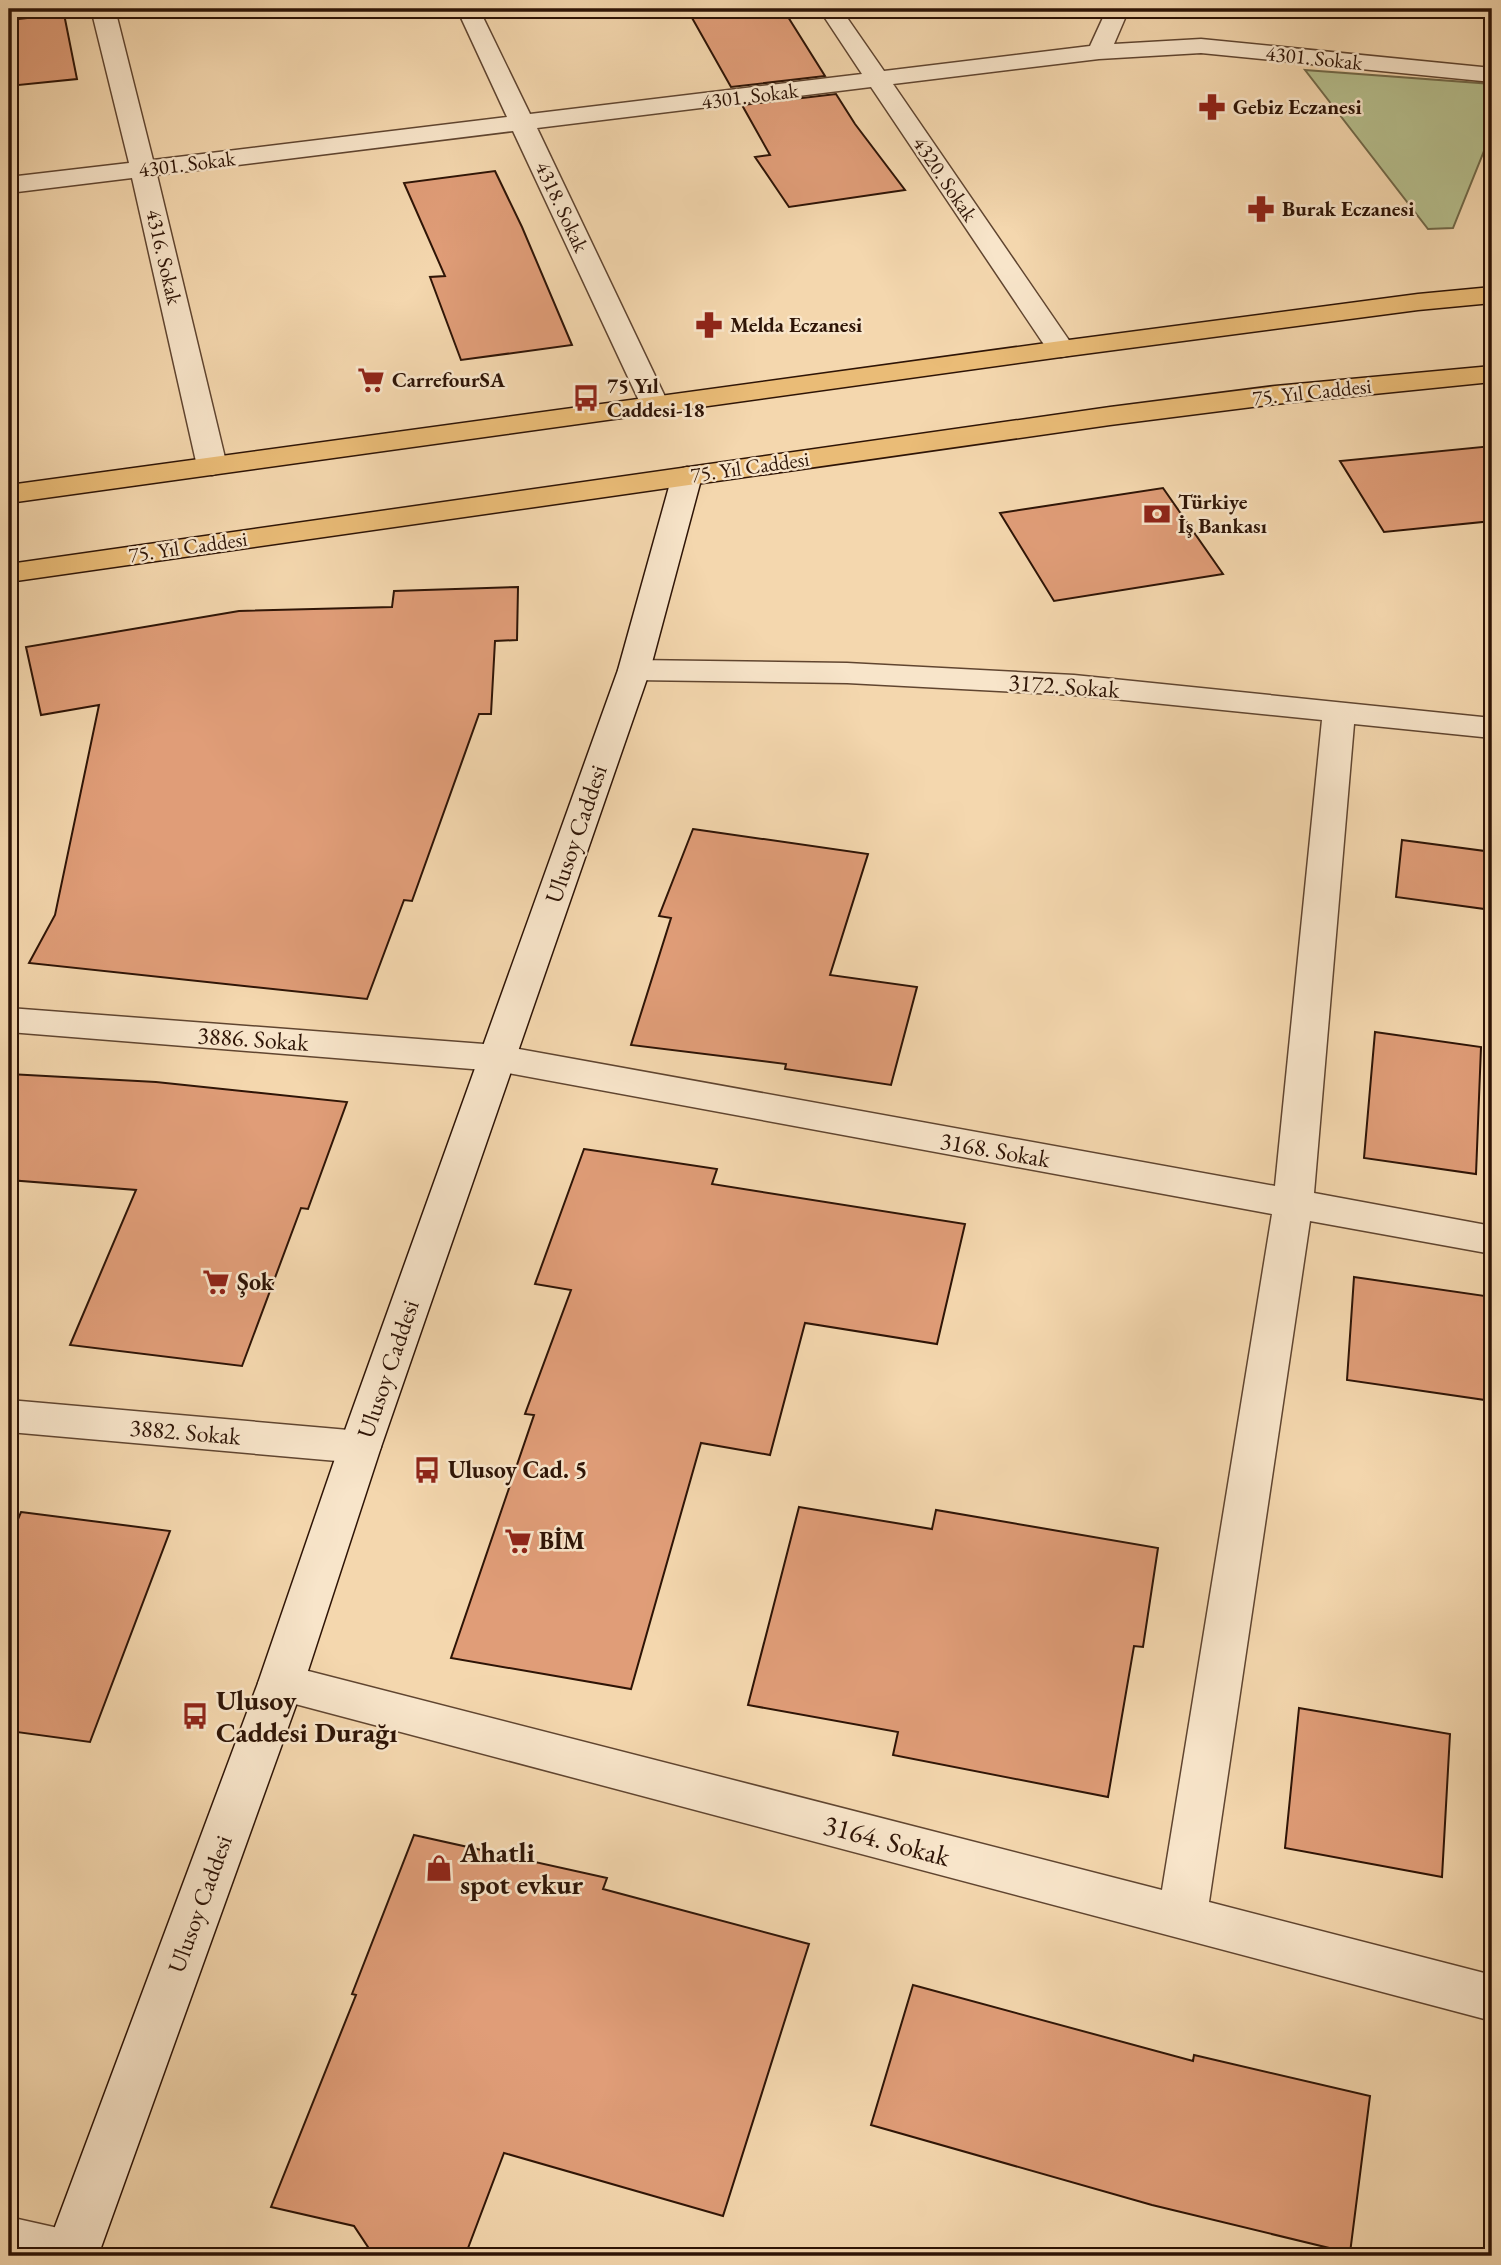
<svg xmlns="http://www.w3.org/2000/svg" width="1501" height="2265" font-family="'EB Garamond',serif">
<rect width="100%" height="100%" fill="#f4d7ae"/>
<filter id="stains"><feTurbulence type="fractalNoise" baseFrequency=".00286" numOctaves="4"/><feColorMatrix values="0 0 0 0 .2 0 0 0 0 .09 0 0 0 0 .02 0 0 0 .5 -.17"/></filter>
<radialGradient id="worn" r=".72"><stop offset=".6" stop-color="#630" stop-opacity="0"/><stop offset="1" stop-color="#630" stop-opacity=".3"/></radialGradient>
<path fill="#b6bf8e" stroke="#726a4a" stroke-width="2" d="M 1305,70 L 1492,84 L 1492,131 L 1453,228 L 1428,229 Z"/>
<path fill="#e09d78" stroke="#2e1406" stroke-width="2" d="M 687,9 L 783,9 L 825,76 L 731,87 Z
M 64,14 L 77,79 L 9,86 L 9,20 Z
M 836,94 L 855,124 L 905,190 L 789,207 L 755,157 L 770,155 L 742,105 Z
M 495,171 L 522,227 L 572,345 L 461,360 L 430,277 L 445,276 L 404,183 Z
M 1492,446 L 1492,521 L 1384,532 L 1340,461 Z
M 1163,488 L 1223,574 L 1054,601 L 1000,513 Z
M 518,587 L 517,640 L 495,641 L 491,714 L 479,714 L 412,901 L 404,900 L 367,999 L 29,963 L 55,915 L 99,705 L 41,715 L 26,647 L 239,611 L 392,607 L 394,591 Z
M 693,829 L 868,854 L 830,975 L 917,987 L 891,1085 L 785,1069 L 786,1064 L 631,1045 L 671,918 L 659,916 Z
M 1402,840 L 1492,852 L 1492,910 L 1396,897 Z
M 1375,1032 L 1481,1047 L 1476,1174 L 1364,1158 Z
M 9,1074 L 156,1082 L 347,1102 L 308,1209 L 301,1208 L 242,1366 L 70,1345 L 136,1190 L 9,1180 Z
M 584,1149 L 717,1169 L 712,1184 L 965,1224 L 937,1344 L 805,1323 L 770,1455 L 701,1443 L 631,1689 L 451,1658 L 534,1415 L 525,1414 L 571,1290 L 535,1284 Z
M 1354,1277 L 1492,1297 L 1492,1401 L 1347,1380 Z
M 799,1507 L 932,1529 L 936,1510 L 1158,1548 L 1143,1647 L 1134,1646 L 1108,1797 L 893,1755 L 898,1732 L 748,1705 Z
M 21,1512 L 170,1531 L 90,1742 L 9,1731 L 9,1541 Z
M 1299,1708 L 1450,1734 L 1442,1877 L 1285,1848 Z
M 414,1835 L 607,1878 L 603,1889 L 809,1944 L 723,2216 L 504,2153 L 465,2256 L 395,2256 L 370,2250 L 354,2226 L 271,2207 L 356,1995 L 352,1994 Z
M 913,1985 L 1193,2061 L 1194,2055 L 1370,2096 L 1350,2253 L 1152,2205 L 871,2125 Z"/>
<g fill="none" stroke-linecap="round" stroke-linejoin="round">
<defs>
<path id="street" d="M 91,9 L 115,9 L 153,160 L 507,117 L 457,9 L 479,9 L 530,114 L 862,74 L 819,9 L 841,9 L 884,71 L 1090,46 L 1107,9 L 1129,9 L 1114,44 L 1201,39 L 1492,68 L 1492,82 L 1201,53 L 1099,59 L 893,84 L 1075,349 L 1071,355 L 1061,357 L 1051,355 L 871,87 L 537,128 L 669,405 L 665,411 L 655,414 L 645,411 L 641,405 L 513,131 L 157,175 L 227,466 L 222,472 L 212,475 L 202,472 L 197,466 L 132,178 L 9,193 L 9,177 L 129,163 Z
M 634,660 L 847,663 L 1074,675 L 1492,718 L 1492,738 L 1354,724 L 1314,1193 L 1492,1226 L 1492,1254 L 1310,1221 L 1209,1902 L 1492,1975 L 1492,2021 L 265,1696 L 258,1683 L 265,1670 L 281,1664 L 1162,1890 L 1272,1214 L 497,1071 L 9,1032 L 9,1008 L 497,1045 L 1275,1186 L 1322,720 L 1074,695 L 847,683 L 634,680 L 623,677 L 618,670 L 623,663 Z
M 9,1400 L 360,1431 L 375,1435 L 381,1447 L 375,1459 L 360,1463 L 9,1432 Z
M 9,2217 L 67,2230 L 86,2238 L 94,2256 L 9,2256 Z"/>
<path id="secondary" d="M 687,467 L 697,470 L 702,476 L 650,670 L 381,1447 L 304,1683 L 98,2256 L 44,2256 L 258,1683 L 339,1447 L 618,670 L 672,476 L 677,470 Z"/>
<path id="primary" d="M 1492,287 L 1492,303 L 1418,310 L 1061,357 L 9,503 L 9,485 L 1061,341 L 1418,294 Z
M 1492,366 L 1492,382 L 1275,404 L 1110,425 L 9,582 L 9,564 L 1110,407 L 1275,386 Z"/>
</defs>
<use href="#street" stroke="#604530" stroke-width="3"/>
<use href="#secondary" stroke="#2e1406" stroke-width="3"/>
<use href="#primary" stroke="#2e1406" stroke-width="3"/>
<use href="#street" fill="#f8e5ca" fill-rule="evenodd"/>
<use href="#secondary" fill="#f8e5ca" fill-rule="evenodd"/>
<use href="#primary" fill="#eabc77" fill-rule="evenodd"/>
</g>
<defs>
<symbol id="pharmacy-bare" viewBox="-9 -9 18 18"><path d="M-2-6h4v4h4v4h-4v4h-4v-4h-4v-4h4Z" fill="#8f2418" stroke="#f8e5ca" stroke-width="2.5" paint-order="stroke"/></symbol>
<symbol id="supermarket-bare" viewBox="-9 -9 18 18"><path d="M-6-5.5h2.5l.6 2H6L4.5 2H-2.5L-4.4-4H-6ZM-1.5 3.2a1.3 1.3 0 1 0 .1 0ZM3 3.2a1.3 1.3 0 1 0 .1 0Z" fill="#8f2418" stroke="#f8e5ca" stroke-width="2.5" paint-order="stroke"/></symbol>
<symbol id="bus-bare" viewBox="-9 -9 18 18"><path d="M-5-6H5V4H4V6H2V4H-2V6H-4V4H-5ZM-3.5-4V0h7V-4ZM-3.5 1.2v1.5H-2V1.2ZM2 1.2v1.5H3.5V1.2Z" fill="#8f2418" stroke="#f8e5ca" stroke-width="2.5" paint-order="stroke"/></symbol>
<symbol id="bank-bare" viewBox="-9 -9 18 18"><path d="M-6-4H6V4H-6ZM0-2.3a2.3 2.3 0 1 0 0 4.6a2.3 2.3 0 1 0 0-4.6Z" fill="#8f2418" stroke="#f8e5ca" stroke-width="2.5" paint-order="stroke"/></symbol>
<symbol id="shop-bare" viewBox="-9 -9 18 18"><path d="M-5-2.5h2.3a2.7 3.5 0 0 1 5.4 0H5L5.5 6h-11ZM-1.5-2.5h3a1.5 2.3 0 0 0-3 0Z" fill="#8f2418" stroke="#f8e5ca" stroke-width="2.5" paint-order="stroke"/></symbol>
</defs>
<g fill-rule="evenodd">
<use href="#pharmacy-bare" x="1193" y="88" width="38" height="38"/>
<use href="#pharmacy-bare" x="1242" y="190" width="38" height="38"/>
<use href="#pharmacy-bare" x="690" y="306" width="38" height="38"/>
<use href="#supermarket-bare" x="352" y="361" width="38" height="38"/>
<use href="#bus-bare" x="567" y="379" width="38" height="38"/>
<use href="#bank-bare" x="1138" y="495" width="38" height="38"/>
<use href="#supermarket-bare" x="197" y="1263" width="38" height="38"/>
<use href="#bus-bare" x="408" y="1451" width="38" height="38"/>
<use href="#supermarket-bare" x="499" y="1522" width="38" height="38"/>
<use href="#bus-bare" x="176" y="1697" width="38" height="38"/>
<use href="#shop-bare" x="420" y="1849" width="38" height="38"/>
</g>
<g text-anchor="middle" stroke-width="5" stroke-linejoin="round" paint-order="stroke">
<g font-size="21" fill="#2e1406" stroke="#f8e5ca">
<text transform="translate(1314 58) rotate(6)" y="7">4301. Sokak</text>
<text transform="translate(750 96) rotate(-7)" y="7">4301. Sokak</text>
<text transform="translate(187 164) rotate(-7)" y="7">4301. Sokak</text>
<text transform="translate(945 179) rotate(56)" y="7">4320. Sokak</text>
<text transform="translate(562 207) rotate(65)" y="7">4318. Sokak</text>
<text transform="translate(164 257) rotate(77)" y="7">4316. Sokak</text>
<text transform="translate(1312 392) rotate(-6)" y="7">75. Yıl Caddesi</text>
<text transform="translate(750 467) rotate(-8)" y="7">75. Yıl Caddesi</text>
<text transform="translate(188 547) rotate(-8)" y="7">75. Yıl Caddesi</text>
</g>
<g font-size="21" font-weight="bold" fill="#2e1406" stroke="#f8e5ca" text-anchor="start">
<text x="1233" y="114">Gebiz Eczanesi</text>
<text x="1282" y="216">Burak Eczanesi</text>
<text x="730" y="332">Melda Eczanesi</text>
<text x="392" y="387">CarrefourSA</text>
<text x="607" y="393">75 Yıl<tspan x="607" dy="24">Caddesi-18</tspan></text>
<text x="1178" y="509">Türkiye<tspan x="1178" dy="24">İş Bankası</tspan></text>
</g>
<g font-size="24" fill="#2e1406" stroke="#f8e5ca">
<text transform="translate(1064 686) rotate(4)" y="8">3172. Sokak</text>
<text transform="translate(576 834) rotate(-71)" y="8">Ulusoy Caddesi</text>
<text transform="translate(253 1039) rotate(4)" y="8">3886. Sokak</text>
<text transform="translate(995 1150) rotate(10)" y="8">3168. Sokak</text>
<text transform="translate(388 1369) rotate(-71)" y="8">Ulusoy Caddesi</text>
<text transform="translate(185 1432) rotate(5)" y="8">3882. Sokak</text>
<text transform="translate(200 1904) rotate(-70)" y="8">Ulusoy Caddesi</text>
</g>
<g font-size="24" font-weight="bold" fill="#2e1406" stroke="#f8e5ca" text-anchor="start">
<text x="237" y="1290">Şok</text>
<text x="448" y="1478">Ulusoy Cad. 5</text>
<text x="539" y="1549">BİM</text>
</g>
<g font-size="28" font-weight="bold" fill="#2e1406" stroke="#f8e5ca" text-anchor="start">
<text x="216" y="1710">Ulusoy<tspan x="216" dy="32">Caddesi Durağı</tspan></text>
<text x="460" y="1862">Ahatli<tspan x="460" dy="32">spot evkur</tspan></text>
</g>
<g font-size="28" fill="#2e1406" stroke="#f8e5ca">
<text transform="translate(887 1840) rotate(15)" y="10">3164. Sokak</text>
</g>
</g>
<rect width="1501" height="2265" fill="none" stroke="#f4d7ae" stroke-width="35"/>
<rect x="10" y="10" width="1480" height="2244" fill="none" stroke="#2e1406" stroke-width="3.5"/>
<rect x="18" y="18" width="1466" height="2230" fill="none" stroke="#2e1406" stroke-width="2"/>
<rect width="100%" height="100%" filter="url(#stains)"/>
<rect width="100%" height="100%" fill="url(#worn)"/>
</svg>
